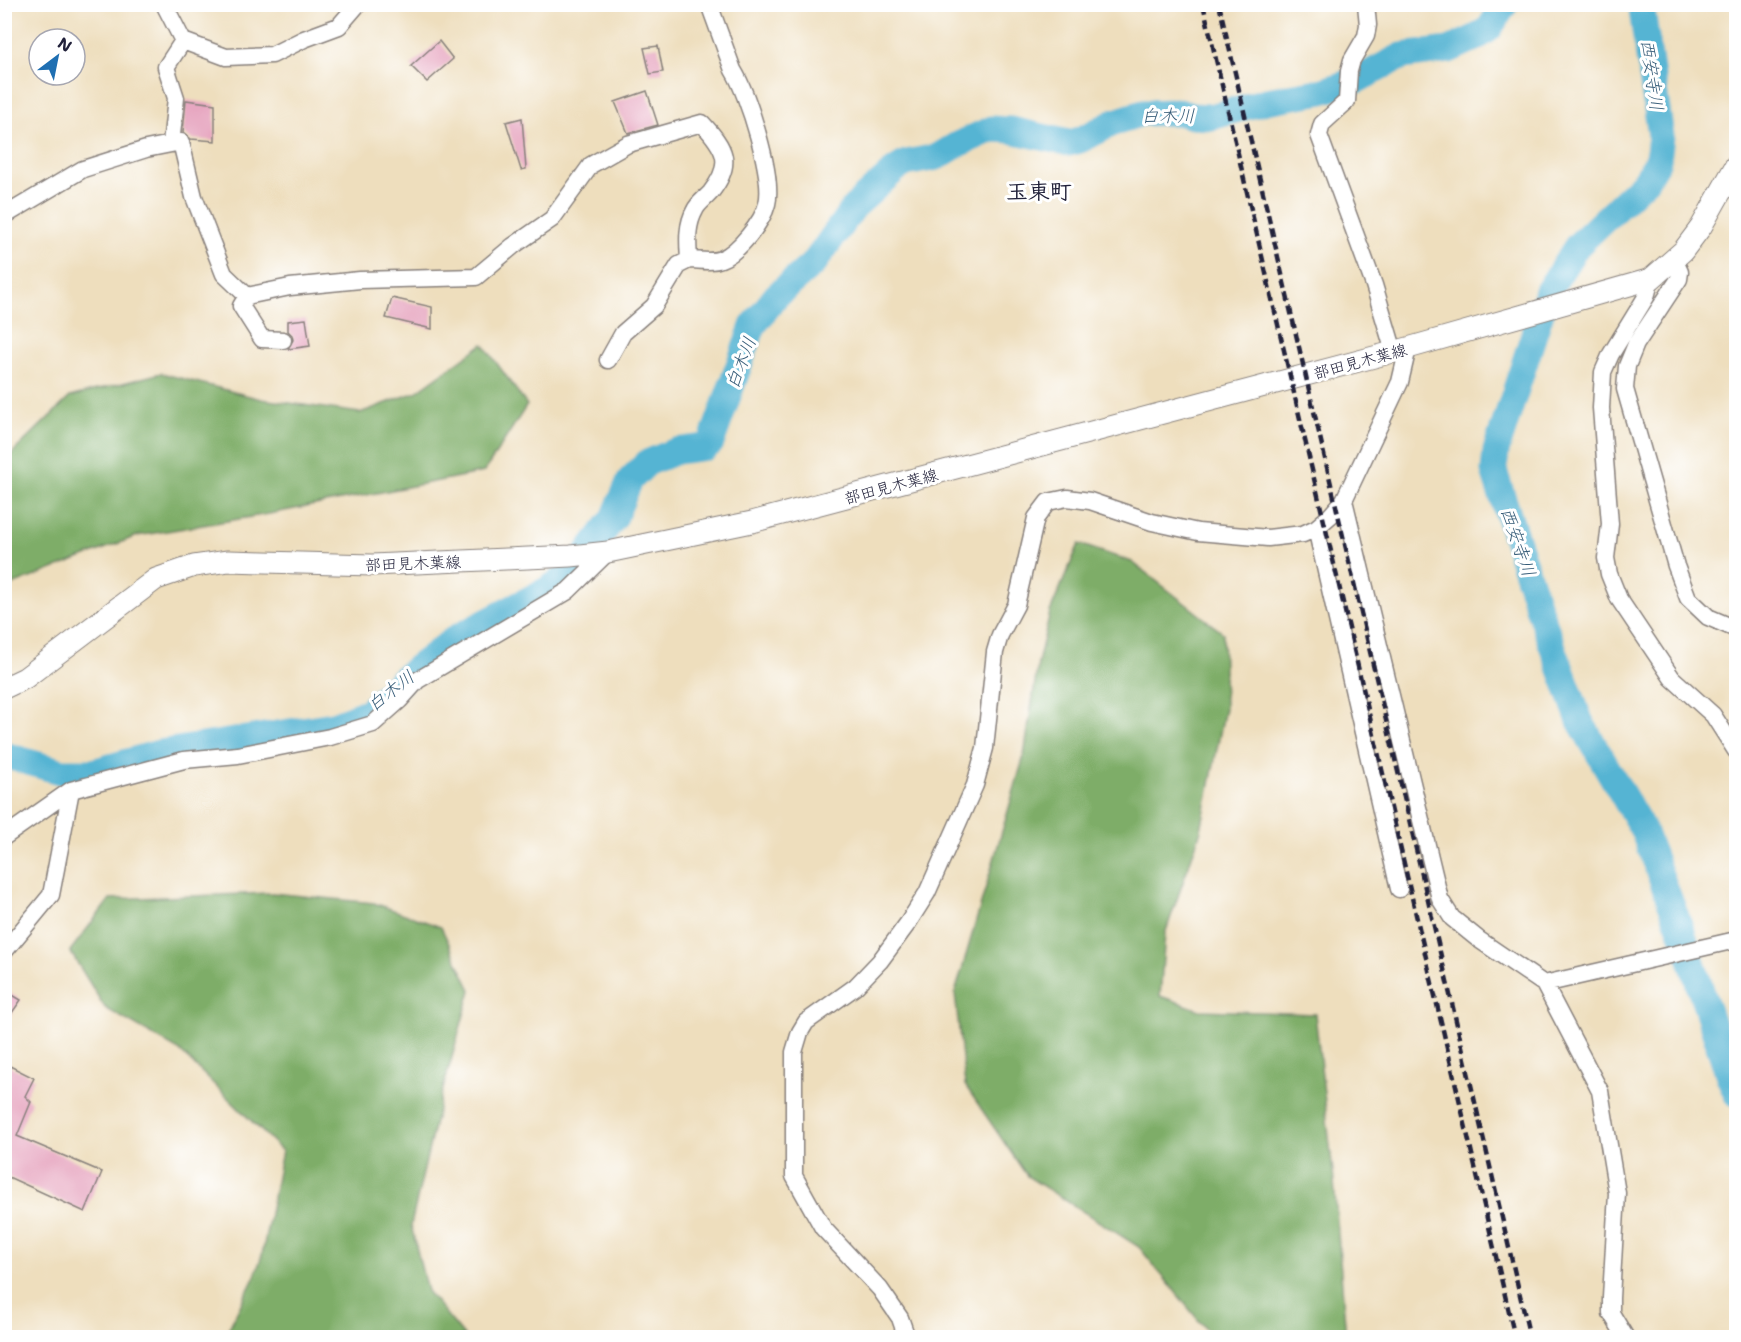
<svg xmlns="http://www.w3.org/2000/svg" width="1741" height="1342" font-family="'Shantell Sans','Klee One',sans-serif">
<rect width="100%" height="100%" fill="#fff"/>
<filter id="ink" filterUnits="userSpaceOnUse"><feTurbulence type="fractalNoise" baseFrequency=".0167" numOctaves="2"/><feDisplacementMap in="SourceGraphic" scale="12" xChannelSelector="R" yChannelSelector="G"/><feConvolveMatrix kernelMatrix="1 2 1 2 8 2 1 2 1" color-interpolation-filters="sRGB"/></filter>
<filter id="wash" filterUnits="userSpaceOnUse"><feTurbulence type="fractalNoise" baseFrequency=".008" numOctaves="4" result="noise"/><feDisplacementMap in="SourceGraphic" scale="24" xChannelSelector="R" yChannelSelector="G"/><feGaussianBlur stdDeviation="1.35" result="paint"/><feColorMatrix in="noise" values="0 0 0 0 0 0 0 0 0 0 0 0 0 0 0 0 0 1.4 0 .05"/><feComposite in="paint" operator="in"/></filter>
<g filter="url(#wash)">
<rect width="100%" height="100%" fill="#eedebd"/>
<path fill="#7ead68" stroke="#506852" stroke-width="1.5" d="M 483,344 L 527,405 L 484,472 L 269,514 L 137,536 L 5,588 L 5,460 L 70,397 L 161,373 L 261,399 L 360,413 L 416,392 Z
M 1079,544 L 1132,562 L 1223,633 L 1225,708 L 1201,830 L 1165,934 L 1160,996 L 1200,1010 L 1315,1014 L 1334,1181 L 1346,1337 L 1209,1337 L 1208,1332 L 1139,1247 L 1027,1176 L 965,1085 L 955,993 L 1024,756 L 1038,663 L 1050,612 Z
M 272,893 L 374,903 L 441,927 L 471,990 L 441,1096 L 411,1225 L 427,1291 L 465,1337 L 228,1337 L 229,1328 L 255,1276 L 262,1255 L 282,1151 L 179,1050 L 105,1008 L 70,951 L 110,899 Z"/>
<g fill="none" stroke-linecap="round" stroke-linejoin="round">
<path stroke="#54b4d3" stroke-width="27" d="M 1641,4 L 1661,136 L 1658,160 L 1646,180 L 1577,246 L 1548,291 L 1496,451 L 1494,471 L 1539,610 L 1580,721 L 1643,830 L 1684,938 L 1729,1076 L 1736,1093
M 4,755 L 63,772 L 93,772 L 159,753 L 333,725 L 369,711 L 405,677 L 456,638 L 547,590 L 571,574 L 614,518 L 630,480 L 647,463 L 676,451 L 706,447 L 711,443 L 753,326 L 776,296 L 814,263 L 854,207 L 896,169 L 906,163 L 937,157 L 957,145 L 992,129 L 1011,130 L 1069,143 L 1080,140 L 1115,122 L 1142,113 L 1178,112 L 1192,116 L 1211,117 L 1266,101 L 1323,91 L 1357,80 L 1402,56 L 1449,50 L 1477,37 L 1489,29 L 1505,4"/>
</g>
<g id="blocks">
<path fill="#e7a7c1" d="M 439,41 L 453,59 L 427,82 L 411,66 Z
M 658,46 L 663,72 L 650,74 L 644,48 Z
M 647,91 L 658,125 L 628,133 L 615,102 Z
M 186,100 L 215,104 L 215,141 L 191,139 L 183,132 Z
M 522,118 L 526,169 L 521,170 L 506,122 Z
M 392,298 L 432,307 L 432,329 L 386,318 Z
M 306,319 L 310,346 L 288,349 L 293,340 L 292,335 L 288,331 L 288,321 Z
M 4,990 L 21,1000 L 4,1024 Z
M 4,1063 L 34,1078 L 25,1096 L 31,1102 L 17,1136 L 102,1172 L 85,1212 L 4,1175 Z"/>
</g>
</g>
<g filter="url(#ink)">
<use href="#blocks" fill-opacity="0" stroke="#88807c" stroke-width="1.5"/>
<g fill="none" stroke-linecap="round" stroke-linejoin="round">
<defs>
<path id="minor" d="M 164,4 L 183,41 L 226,57 L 272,55 L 304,39 L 339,26 L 358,4
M 1366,4 L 1368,25 L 1366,36 L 1352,60 L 1349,71 L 1347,101 L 1322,124 L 1319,135 L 1374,285 L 1394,352
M 171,144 L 176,98 L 166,67 L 183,41
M 4,216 L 83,169 L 146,149 L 181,142 L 194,197 L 224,274 L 247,296 L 290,287 L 360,280 L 476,277 L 513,246 L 552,219 L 591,165 L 628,144 L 702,123 C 725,148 734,163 711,192 C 706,198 698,203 695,210 C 686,226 688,243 689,260 C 699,260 712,263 721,259 C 738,253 763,221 767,204 C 774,177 748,94 733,70 L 709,4
M 1674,259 L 1680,272 L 1679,279 L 1636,344 L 1627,366 L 1625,389 L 1676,566 L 1688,598 L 1708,617 L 1736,629
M 1651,279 L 1646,297 L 1611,354 L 1603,372 L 1601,408 L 1610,524 L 1606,558 L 1609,574 L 1619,599 L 1672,678 L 1713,715 L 1736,751
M 247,296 L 241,306 L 262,339 L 283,340
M 608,360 L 623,333 L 654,306 L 679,265 L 689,260
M 1344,500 L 1440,899 L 1452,918 L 1478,939 L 1544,984 L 1600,1091 L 1617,1193 L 1611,1298 L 1611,1313 L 1626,1338
M 1316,528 L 1399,889
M 4,837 L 71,790 L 184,760 L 238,755 L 330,737 L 373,724 L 400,700 L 418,680 L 568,591 L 608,552
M 4,952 L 51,895 L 71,790
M 1544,984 L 1736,940
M 907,1338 L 900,1318 L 880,1289 L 823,1228 L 794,1176 L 794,1052 L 800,1032 L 806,1022 L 855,987 L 880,961 L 908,923 L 927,893 L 975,785 L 985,748 L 995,652 L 1000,635 L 1016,605 L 1036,518 L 1048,502 L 1067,498 L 1090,501 L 1152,522 L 1198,532 L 1268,538 L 1303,534 L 1316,528 L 1330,516 L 1344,500 L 1400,382 L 1408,348"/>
<path id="major" d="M 4,688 L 25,678 L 156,579 L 194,566 L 228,561 L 372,565 L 571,556 L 608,552 L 752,522 L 1408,348 L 1651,279 L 1683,251 L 1701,227 L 1736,165"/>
</defs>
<use href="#minor" stroke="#88807c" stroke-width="19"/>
<use href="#major" stroke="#88807c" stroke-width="23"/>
<use href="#minor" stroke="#fff" stroke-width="16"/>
<use href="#major" stroke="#fff" stroke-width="21"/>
<path stroke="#22223b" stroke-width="4.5" stroke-dasharray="9 4.5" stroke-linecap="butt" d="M 1203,4 L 1515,1338
M 1219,4 L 1530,1338"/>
</g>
</g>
<g text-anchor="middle" stroke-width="6" stroke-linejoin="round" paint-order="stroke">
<g font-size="16" fill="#22223b" stroke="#fff">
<text transform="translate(1360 361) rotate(-15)" y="6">部田見木葉線</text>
<text transform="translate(891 486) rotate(-15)" y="6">部田見木葉線</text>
<text transform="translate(413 563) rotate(-2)" y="6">部田見木葉線</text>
</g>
<g font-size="18" font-style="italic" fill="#365c78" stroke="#fff">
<text transform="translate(1652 75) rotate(82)" y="6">西安寺川</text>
<text x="1168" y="122">白木川</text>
<text transform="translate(741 363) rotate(-69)" y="6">白木川</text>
<text transform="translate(1518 542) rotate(71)" y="6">西安寺川</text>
<text transform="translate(391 691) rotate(-38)" y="6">白木川</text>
</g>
<g font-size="22" font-weight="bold" fill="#22223b" stroke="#fff">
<text x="1039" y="199">玉東町</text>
</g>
</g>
<rect width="1741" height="1342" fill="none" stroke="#fff" stroke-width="24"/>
<g transform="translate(57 57) rotate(32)"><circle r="28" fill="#ffffff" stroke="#a7a7b1" stroke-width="1.5"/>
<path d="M0-4.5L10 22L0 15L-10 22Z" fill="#1f6fb2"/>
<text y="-9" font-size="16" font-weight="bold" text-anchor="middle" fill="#22223b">N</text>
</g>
</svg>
